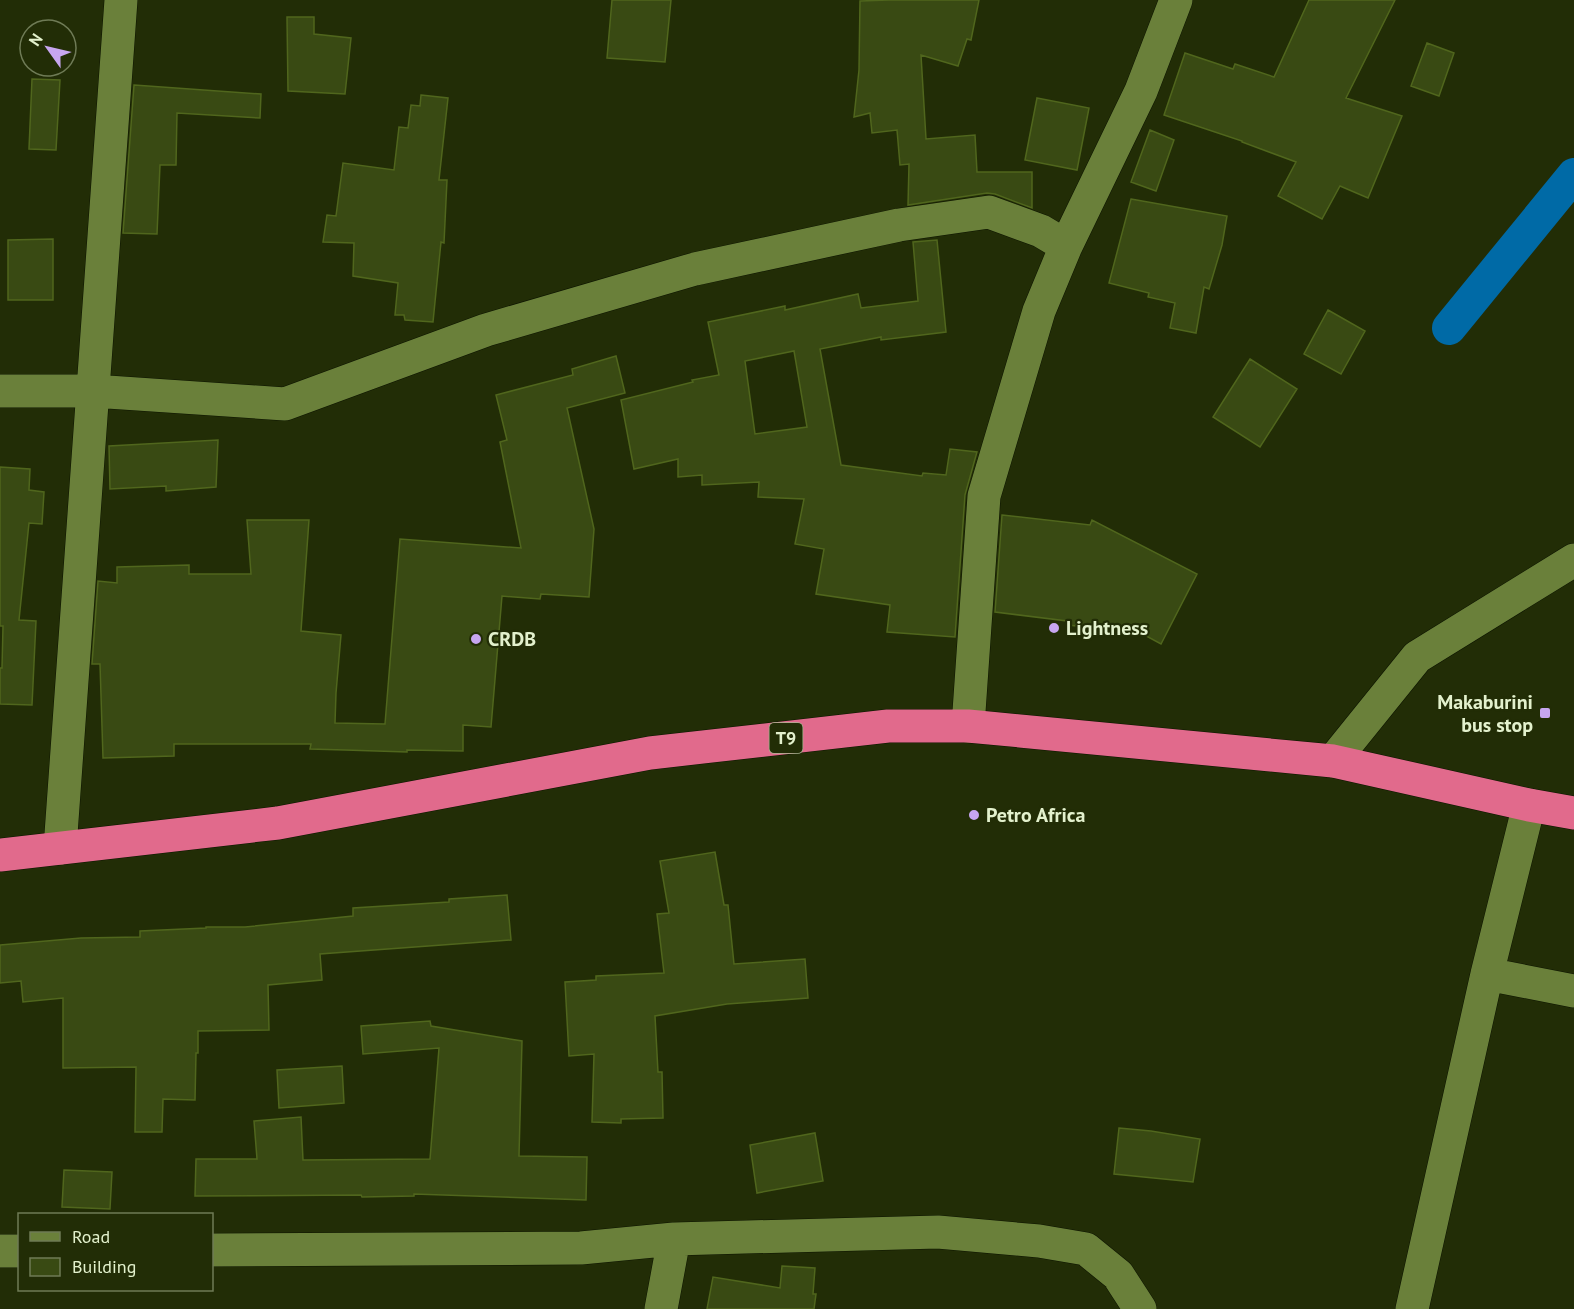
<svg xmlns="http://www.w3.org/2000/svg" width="1574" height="1309" font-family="'PT Sans',sans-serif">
<rect width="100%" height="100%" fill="#222d06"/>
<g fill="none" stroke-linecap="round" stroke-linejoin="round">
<path stroke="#006aa6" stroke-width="34" d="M 1449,328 L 1574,175"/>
</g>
<path fill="#394a13" stroke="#50661d" stroke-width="1.5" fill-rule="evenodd" d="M 612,0 L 671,0 L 665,62 L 607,58 Z
M 889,0 L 979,0 L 971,40 L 967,39 L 958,66 L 921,55 L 926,139 L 975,135 L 977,172 L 1032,172 L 1032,208 L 995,194 L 987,193 L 908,205 L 909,164 L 900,165 L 897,130 L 872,133 L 870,113 L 854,117 L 859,70 L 860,1 Z
M 1309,0 L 1395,0 L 1346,98 L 1402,116 L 1368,198 L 1340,186 L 1322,219 L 1278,196 L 1296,162 L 1242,142 L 1242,141 L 1164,115 L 1185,53 L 1233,69 L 1235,64 L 1274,77 Z
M 287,17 L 314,17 L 314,34 L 351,38 L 345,94 L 288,91 Z
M 1427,43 L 1454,53 L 1439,96 L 1411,86 Z
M 32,79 L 60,80 L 56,150 L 29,149 Z
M 134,85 L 261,94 L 260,118 L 177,113 L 176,165 L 160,165 L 157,234 L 123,233 Z
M 421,95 L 448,98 L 439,180 L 447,180 L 444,243 L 441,242 L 433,322 L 405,320 L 404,315 L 395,315 L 398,283 L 353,276 L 354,243 L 323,242 L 327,215 L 336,216 L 343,163 L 394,170 L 399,127 L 408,128 L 411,105 L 420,106 Z
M 1037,98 L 1089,108 L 1077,170 L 1025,160 Z
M 1150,130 L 1174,140 L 1156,191 L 1131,182 Z
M 1131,199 L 1227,216 L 1222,245 L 1209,289 L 1204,287 L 1196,333 L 1170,328 L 1175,303 L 1148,297 L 1149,293 L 1109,283 Z
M 53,239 L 53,300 L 8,300 L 8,240 Z
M 937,240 L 946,332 L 881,340 L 881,337 L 820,349 L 841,465 L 922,476 L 923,473 L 946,475 L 950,449 L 977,452 L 965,495 L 955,637 L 887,632 L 890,605 L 816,594 L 824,549 L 795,544 L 804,499 L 758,497 L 759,482 L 702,485 L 702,475 L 678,477 L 678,459 L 634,469 L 621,400 L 693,382 L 692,380 L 719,375 L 708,322 L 785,306 L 785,310 L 858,294 L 861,308 L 918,301 L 913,242 ZM 794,351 L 807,427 L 755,434 L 745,361 Z
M 1328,310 L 1365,331 L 1341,374 L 1304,354 Z
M 616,356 L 625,393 L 567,408 L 594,529 L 589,597 L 541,594 L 540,599 L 502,596 L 491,727 L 463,725 L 463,751 L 407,750 L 407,752 L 345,750 L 310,749 L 311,744 L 174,744 L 174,756 L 103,758 L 100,664 L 92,664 L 98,581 L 117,583 L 117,567 L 189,565 L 189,574 L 251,574 L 247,520 L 309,520 L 301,631 L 341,635 L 336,693 L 335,723 L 385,724 L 400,539 L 521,548 L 500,442 L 507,440 L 496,395 L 573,375 L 572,369 Z
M 1250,359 L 1297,389 L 1260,447 L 1213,417 Z
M 218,440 L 216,487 L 166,491 L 166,486 L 110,489 L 109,446 Z
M 0,467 L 30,469 L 29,490 L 44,492 L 42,524 L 29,523 L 19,620 L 36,621 L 32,705 L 0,704 L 0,668 L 2,668 L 3,626 L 0,626 Z
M 1002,515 L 1090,525 L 1092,520 L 1197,574 L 1161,644 L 1139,632 L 1067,625 L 1067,621 L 995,612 Z
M 715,852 L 724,905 L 728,905 L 734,964 L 805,959 L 808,998 L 727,1004 L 655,1016 L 658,1072 L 662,1072 L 663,1118 L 621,1119 L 621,1123 L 592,1122 L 594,1054 L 569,1056 L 565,982 L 596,980 L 596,976 L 664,973 L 657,914 L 669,913 L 660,861 Z
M 507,895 L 511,940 L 320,954 L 322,980 L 268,985 L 269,1030 L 198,1031 L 198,1053 L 196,1053 L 195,1100 L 163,1099 L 162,1132 L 135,1132 L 136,1067 L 63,1068 L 63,998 L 23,1002 L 21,981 L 0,983 L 0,945 L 81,938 L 140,937 L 140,931 L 206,928 L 206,927 L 245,927 L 353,916 L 353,908 L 449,902 L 449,899 Z
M 430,1021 L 431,1026 L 522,1041 L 519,1156 L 587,1157 L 586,1200 L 414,1194 L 414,1196 L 362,1197 L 361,1195 L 195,1196 L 196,1159 L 257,1159 L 254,1121 L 301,1117 L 303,1160 L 430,1159 L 439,1048 L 363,1054 L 361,1026 Z
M 342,1066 L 344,1103 L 279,1108 L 277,1070 Z
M 1119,1128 L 1151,1131 L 1200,1139 L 1193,1182 L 1114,1174 Z
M 815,1133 L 823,1181 L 757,1193 L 750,1145 Z
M 64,1170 L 112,1172 L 110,1209 L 62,1207 Z
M 782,1266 L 815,1268 L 813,1294 L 816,1294 L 814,1309 L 707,1309 L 713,1277 L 780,1288 Z"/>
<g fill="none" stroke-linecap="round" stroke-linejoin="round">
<defs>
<path id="minor" d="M 0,391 L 93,391 L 285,404 L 486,330 L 695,269 L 899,225 L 989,212 L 1041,231 L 1066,246
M 968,726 L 984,496 L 1039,311 L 1066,246 L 1141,91 L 1176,0
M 1333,761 L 1417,657 L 1574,560
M 60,848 L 121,0
M 1487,974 L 1574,991
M 212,1250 L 581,1248 L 674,1239 L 938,1232 L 1039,1241 L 1086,1249 L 1118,1275 L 1140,1309
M 0,1251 L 20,1251
M 661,1309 L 674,1239
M 1412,1309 L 1487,974 L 1529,805"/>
<path id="highway" d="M 0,855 L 278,823 L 650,753 L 888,726 L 968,726 L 1333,761 L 1529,805 L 1574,813"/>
</defs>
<use href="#minor" stroke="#0d1401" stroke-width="34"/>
<use href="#highway" stroke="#0d1401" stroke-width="34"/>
<use href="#minor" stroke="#6a803a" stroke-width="33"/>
<use href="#highway" stroke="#e16a8c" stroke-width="33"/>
</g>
<g fill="#c7a6f0" stroke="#222d06" stroke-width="2">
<circle cx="1054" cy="628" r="6"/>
<circle cx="476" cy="639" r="6"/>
<rect x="1539" y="707" width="12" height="12" rx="3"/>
<circle cx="974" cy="815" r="6"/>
</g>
<g text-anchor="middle" stroke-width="4.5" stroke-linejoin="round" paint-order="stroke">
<rect fill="#222d06" stroke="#a9b691" stroke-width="1.5" x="769.5" y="723" width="33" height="30" rx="4.5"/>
<g font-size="18" font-weight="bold" fill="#e3f1cd">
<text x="786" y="744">T9</text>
</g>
<g font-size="20" font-weight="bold" fill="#e3f1cd" stroke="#222d06" text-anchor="start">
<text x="1066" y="635">Lightness</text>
<text x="488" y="646">CRDB</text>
<text x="1533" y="709" text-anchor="end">Makaburini<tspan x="1533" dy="23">bus stop</tspan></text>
<text x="986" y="822">Petro Africa</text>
</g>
</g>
<rect x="18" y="1213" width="195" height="78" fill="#222d06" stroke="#6f7b56" stroke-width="1.5"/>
<rect x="30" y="1232" width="30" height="9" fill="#6a803a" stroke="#6f7b56" stroke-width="1.5"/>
<text x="72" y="1243" font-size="18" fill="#e3f1cd">Road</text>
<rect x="30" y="1258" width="30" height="18" fill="#394a13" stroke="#6f7b56" stroke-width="1.5"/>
<text x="72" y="1273" font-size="18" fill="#e3f1cd">Building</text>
<g transform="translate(48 48) rotate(304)"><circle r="28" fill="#222d06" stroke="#6f7b56" stroke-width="1.5"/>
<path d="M0-4.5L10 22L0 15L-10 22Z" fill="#c7a6f0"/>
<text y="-9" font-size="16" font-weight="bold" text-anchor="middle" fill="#e3f1cd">N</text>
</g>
</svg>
